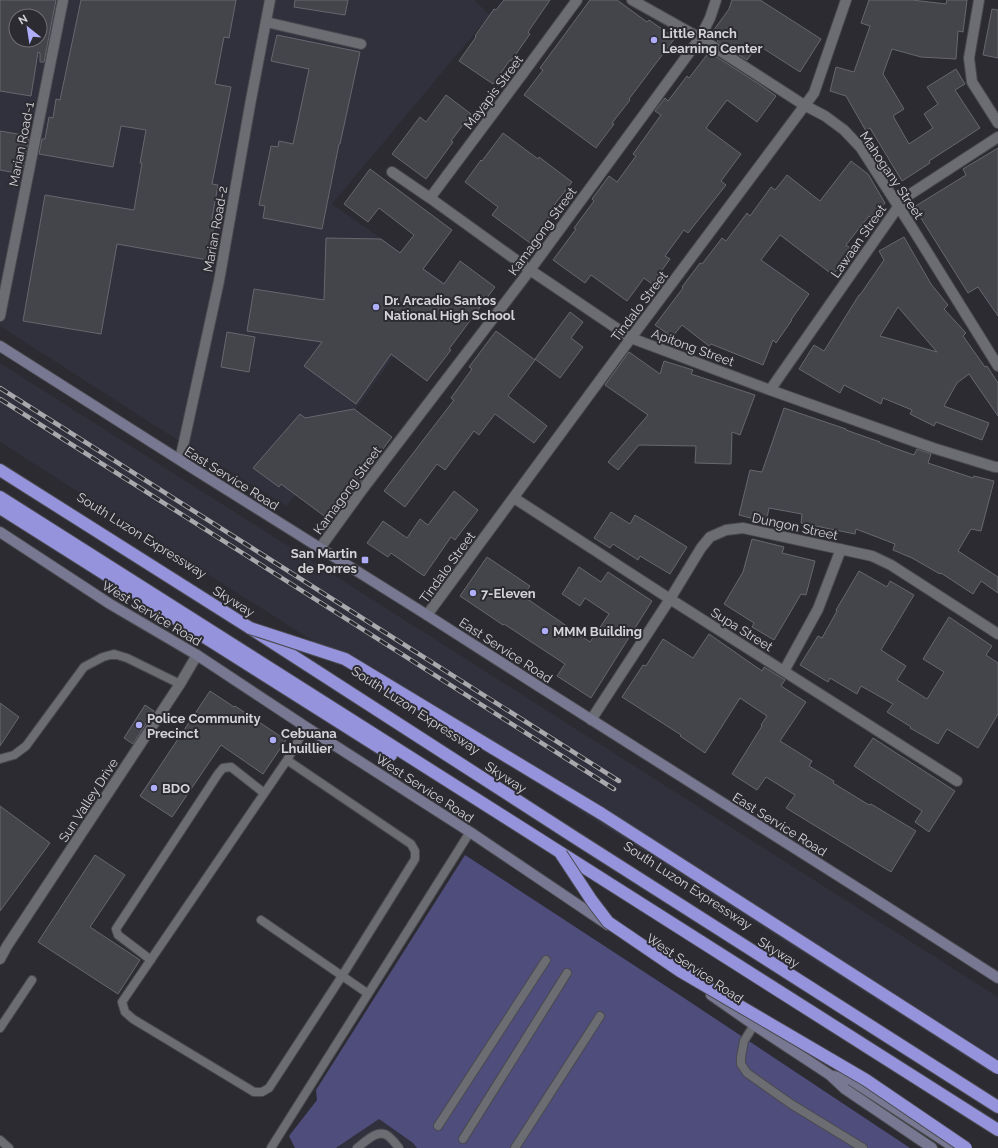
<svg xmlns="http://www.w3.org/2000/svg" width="998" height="1148" font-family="Raleway,sans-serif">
<rect width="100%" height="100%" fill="#2b2b31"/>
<path fill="#31313d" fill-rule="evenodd" d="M 0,0 L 474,0 L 490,15 L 332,204 L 446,284 L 358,406 L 287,506 L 179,441 L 0,326 ZM 16,16 L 40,16 L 40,40 L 16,40 Z
M 0,363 L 998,997 L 998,1077 L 0,442 Z
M 379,1119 L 413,1143 L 417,1148 L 337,1148 Z"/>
<path fill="#4f4d7c" d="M 465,855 L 678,994 L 910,1148 L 417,1148 L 413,1143 L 379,1119 L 336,1148 L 295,1148 L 289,1136 L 317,1100 L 316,1090 Z"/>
<path fill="#44444b" stroke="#67676e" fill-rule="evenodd" d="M 0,0 L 56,0 L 44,62 L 40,62 L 40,53 L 38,52 L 31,96 L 0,91 ZM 16,16 L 40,16 L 40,40 L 16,40 Z
M 81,0 L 236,0 L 229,38 L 224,37 L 215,84 L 231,87 L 212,184 L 218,185 L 211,224 L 214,224 L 208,260 L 117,244 L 101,334 L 23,321 L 45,195 L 134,210 L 142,163 L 140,163 L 146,130 L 121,126 L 113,167 L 39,154 L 42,139 L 45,139 L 49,117 L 53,118 L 56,99 L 60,100 Z
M 295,0 L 348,0 L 345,15 L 294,7 Z
M 504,0 L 550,0 L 528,32 L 530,34 L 511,61 L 510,60 L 493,84 L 459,61 L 476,37 L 475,36 L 494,9 L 496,10 Z
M 590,0 L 617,0 L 647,22 L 649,20 L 675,38 L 629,99 L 630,100 L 612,123 L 614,124 L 596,148 L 524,95 L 543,70 L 540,68 Z
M 732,0 L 760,0 L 821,39 L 800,72 L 758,45 L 747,60 L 717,41 L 721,36 L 713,31 L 729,9 Z
M 869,0 L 912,0 L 946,4 L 947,0 L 967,0 L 963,32 L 958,31 L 956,59 L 921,57 L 892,49 L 883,74 L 904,109 L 893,116 L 909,144 L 933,128 L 924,114 L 938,104 L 927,87 L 956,69 L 965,84 L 955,90 L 980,128 L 929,161 L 930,163 L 902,181 L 870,128 L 866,131 L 846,96 L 830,91 L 836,67 L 854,72 L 870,26 L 861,23 Z
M 992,9 L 998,10 L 998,58 L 983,55 Z
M 277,35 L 360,52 L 340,144 L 339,144 L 322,229 L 263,218 L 265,206 L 259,205 L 271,146 L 278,147 L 279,141 L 293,144 L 309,69 L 271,61 Z
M 709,52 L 759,84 L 776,96 L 757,122 L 727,100 L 706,128 L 741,154 L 721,181 L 726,185 L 688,233 L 684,230 L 665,256 L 670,259 L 652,284 L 644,278 L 627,301 L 591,275 L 585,283 L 553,260 L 576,229 L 574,228 L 594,201 L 592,199 L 609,176 L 617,182 L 636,156 L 633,154 L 661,115 L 655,111 L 665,98 L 668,101 L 687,76 L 689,78 Z
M 446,95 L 471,114 L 451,141 L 453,142 L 426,179 L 392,154 L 420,117 L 426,122 Z
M 0,131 L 29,136 L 22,174 L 0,170 Z
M 503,133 L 538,159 L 539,157 L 572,182 L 552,208 L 555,210 L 530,243 L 492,215 L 498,207 L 465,182 L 481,160 L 482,161 Z
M 998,148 L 998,316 L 978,287 L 968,293 L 914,207 L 966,175 L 963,169 Z
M 851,161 L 868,174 L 885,203 L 873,219 L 869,216 L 846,245 L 852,249 L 833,275 L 780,235 L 761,260 L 809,294 L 791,320 L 792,320 L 776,343 L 773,340 L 763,365 L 711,344 L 709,346 L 682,325 L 672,337 L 655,325 L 683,288 L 682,287 L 700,263 L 702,264 L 722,238 L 726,241 L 747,213 L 750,216 L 771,187 L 775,190 L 787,175 L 820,201 Z
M 370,169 L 452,230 L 423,269 L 444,284 L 460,261 L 495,287 L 449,349 L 451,350 L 427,381 L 391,354 L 356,404 L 304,366 L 322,342 L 247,331 L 254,289 L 324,300 L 326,238 L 381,239 L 400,253 L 414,235 L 379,208 L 368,222 L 344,204 Z
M 904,237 L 931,284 L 948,305 L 944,309 L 966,333 L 963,336 L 985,367 L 987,366 L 998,383 L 998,416 L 969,374 L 957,383 L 944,406 L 989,423 L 982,440 L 936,422 L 934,426 L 910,414 L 912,410 L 883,398 L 881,404 L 844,385 L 840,393 L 799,369 L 814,345 L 824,351 L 859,295 L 860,295 L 884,260 L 879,251 ZM 898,307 L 937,352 L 880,336 Z
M 570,312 L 583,322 L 571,338 L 583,347 L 560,378 L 535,359 Z
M 496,331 L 535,360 L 508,396 L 547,426 L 534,443 L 495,414 L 479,435 L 474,431 L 445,470 L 437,464 L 405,507 L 384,491 L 454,400 L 451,398 L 472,369 L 469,367 Z
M 227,332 L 255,337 L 249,372 L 221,367 Z
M 629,352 L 660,374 L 664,361 L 693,370 L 691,374 L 755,395 L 740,435 L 732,432 L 731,464 L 695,463 L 696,446 L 639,445 L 618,470 L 608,462 L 648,415 L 605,385 Z
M 784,408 L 846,429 L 846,430 L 880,442 L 880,443 L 914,455 L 917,449 L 931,454 L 928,463 L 973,478 L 974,476 L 994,481 L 981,531 L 971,529 L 958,551 L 998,577 L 998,593 L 981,581 L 973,594 L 941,573 L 940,574 L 912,558 L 893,550 L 895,544 L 856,529 L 855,534 L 801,523 L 802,514 L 769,508 L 766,522 L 739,515 L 750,470 L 762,472 Z
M 354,409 L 392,437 L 360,479 L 362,480 L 331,521 L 281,484 L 279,487 L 253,468 L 300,414 L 305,418 Z
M 454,491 L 478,510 L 455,540 L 451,537 L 424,576 L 391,553 L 388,557 L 367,543 L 383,521 L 407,538 L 420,519 L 428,525 Z
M 611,512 L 630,524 L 635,515 L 687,547 L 670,574 L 640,556 L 638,560 L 613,544 L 610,548 L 594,538 Z
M 752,539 L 784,547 L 782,553 L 815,561 L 806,595 L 801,594 L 774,640 L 752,627 L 754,623 L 724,604 L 743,572 Z
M 487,557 L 530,586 L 523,596 L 590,642 L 609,614 L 585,598 L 580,606 L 562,594 L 579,567 L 601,582 L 608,572 L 652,601 L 591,698 L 557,676 L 565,664 L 504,624 L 503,625 L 460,596 Z
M 859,571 L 887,587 L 890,581 L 914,595 L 881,650 L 906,666 L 897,680 L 927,699 L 944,672 L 923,659 L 949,617 L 992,646 L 986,655 L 998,663 L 998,714 L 978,748 L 947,729 L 938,744 L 910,728 L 911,727 L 887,712 L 893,704 L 861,686 L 857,694 L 830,678 L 828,682 L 800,665 L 818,636 L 822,638 L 837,611 L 836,610 Z
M 709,634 L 762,671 L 764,667 L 785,680 L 781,686 L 806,702 L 780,741 L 812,761 L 809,766 L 834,781 L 833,783 L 869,805 L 871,804 L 916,831 L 891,872 L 786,808 L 795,795 L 766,777 L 757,790 L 732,774 L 762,726 L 761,725 L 767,716 L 740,698 L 705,753 L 680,736 L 681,735 L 622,697 L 643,665 L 646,666 L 663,639 L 693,658 Z
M 210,691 L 234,707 L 235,706 L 286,740 L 263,774 L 221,745 L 172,817 L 140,796 Z
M 0,703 L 19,717 L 0,746 Z
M 145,705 L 154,711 L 133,744 L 124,738 Z
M 873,738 L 955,791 L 929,832 L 915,822 L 922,811 L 854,766 Z
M 0,806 L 50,843 L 0,911 Z
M 95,855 L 125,875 L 90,927 L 140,960 L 118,994 L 38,942 Z"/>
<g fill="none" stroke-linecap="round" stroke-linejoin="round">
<defs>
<path id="lane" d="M 0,759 L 14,755 L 26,746 L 84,667 L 103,657 L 114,654 L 127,658 L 180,684
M 287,760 L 411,844 L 415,851 L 415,859 L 342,976 L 269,1088 L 262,1092 L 254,1092 L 133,1019 L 125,1012 L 122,1002 L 287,760 L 306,727
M 261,920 L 367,993
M 151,960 L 118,935 L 116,929 L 218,774 L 223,768 L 231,767 L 264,793
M 754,1025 L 744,1041 L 741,1057 L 741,1064 L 747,1073 L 791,1104 L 863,1148
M 0,1028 L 32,980
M 438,1126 L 546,960
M 463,1139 L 567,973
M 0,1140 L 9,1148
M 271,1148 L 470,832
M 357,1148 C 365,1142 378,1128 388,1136 C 392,1139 396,1144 399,1148
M 515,1148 L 600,1016"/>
<path id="street" d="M 632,0 L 700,38 L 804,105 L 825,116 L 844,130 L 861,148 L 911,226 L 998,366
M 979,0 L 969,58 L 972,82 L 998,123
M 266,22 L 361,44
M 392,172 L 430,198 L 530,270 L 631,338 L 770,390 L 933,448 L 995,467 L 998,467
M 430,198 L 524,72 L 577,0
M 0,316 L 63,0
M 770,390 L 898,207 L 909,195 L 998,137
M 180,460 L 219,281 L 250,105 L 270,0
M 514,498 L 670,599 L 957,781
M 320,548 L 362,490 L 530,270 L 700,38 L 710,18 L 716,0
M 427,615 L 631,338 L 814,93 L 846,0
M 784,671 L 818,609 L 841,549
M 591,720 L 670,599 L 701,548 L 710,537 L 726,530 L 743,528 L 872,556 L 891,565 L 998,634
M 0,959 L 7,946 L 180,684 L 197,655"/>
<path id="secondary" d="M 0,346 L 197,471 L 427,615 L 535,684 L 867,894 L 998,978
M 0,532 L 110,604 L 197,655 L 306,727 L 470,832 L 608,925
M 711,995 L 754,1025 L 830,1075 L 845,1089 L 932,1148
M 830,1075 L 851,1080 L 955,1148"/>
<path id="highway" d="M 0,470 L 250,628 L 574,837 L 998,1107
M 0,497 L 998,1130
M 0,508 L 391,755"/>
</defs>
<use href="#lane" stroke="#49494e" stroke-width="10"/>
<use href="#street" stroke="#49494e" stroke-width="12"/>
<use href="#secondary" stroke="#49494e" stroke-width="12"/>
<use href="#highway" stroke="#49494e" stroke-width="14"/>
<use href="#lane" stroke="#6c6c73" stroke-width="8"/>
<use href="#street" stroke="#6c6c73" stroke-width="10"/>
<use href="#secondary" stroke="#787892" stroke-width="10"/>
<use href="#highway" stroke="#9593dc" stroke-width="12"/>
<defs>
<path id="rail" d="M 0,388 L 619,781
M 0,399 L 614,789"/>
</defs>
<use href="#rail" stroke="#a8a8ad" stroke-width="4.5"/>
<use href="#rail" stroke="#2b2b31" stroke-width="3" stroke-dasharray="9" stroke-linecap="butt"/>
<defs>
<path id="highway-bridge" d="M 250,628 L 345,659 L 602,814 L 998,1068
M 561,854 L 592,901 L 608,922 L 680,971 L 866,1080 L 966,1148"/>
</defs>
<use href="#highway-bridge" stroke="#49494e" stroke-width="14" stroke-linecap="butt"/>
<use href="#highway-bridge" stroke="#9593dc" stroke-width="12"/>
</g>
<g fill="#afaefa" stroke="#2b2b31" stroke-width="1.5">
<circle cx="654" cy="40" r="4"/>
<circle cx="376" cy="307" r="4"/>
<rect x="361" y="556" width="8" height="8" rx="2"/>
<circle cx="473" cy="593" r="4"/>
<circle cx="545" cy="631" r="4"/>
<circle cx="139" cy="725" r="4"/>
<circle cx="273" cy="740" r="4"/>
<circle cx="154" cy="788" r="4"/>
</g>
<g text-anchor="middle" stroke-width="4" stroke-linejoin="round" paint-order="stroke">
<g font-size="13" font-weight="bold" fill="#d4d4d8" stroke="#2b2b31" text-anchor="start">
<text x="662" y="38">Little Ranch<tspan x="662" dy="15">Learning Center</tspan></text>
<text x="384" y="305">Dr. Arcadio Santos<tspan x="384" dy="15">National High School</tspan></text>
<text x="357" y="558" text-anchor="end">San Martin<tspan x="357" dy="15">de Porres</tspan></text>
<text x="481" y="598">7-Eleven</text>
<text x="553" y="636">MMM Building</text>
<text x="147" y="723">Police Community<tspan x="147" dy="15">Precinct</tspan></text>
<text x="281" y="738">Cebuana<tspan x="281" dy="15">Lhuillier</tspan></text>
<text x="162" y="793">BDO</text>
</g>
<g font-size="13" fill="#d4d4d8" stroke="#2b2b31">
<text transform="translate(493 92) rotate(-53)" y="5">Mayapis Street</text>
<text transform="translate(21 144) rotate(-79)" y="5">Marian Road-1</text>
<text transform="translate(892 175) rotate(56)" y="5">Mahogany Street</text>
<text transform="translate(215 229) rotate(-80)" y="5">Marian Road-2</text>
<text transform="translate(542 231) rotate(-54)" y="5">Kamagong Street</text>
<text transform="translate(858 241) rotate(-55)" y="5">Lawaan Street</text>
<text transform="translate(639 306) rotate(-53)" y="5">Tindalo Street</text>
<text transform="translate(693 347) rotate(20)" y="5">Apitong Street</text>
<text transform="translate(232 478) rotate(32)" y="5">East Service Road</text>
<text transform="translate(347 490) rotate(-54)" y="5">Kamagong Street</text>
<text transform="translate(795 526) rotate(12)" y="5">Dungon Street</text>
<text transform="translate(142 535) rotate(32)" y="5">South Luzon Expressway</text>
<text transform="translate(447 567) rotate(-54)" y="5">Tindalo Street</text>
<text transform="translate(234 601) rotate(32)" y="5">Skyway</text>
<text transform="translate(152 613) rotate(31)" y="5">West Service Road</text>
<text transform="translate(742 629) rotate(32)" y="5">Supa Street</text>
<text transform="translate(506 650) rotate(33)" y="5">East Service Road</text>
<text transform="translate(416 710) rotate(33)" y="5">South Luzon Expressway</text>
<text transform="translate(506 777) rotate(33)" y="5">Skyway</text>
<text transform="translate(425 788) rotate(33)" y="5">West Service Road</text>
<text transform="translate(88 800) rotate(-57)" y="5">Sun Valley Drive</text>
<text transform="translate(780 824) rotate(32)" y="5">East Service Road</text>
<text transform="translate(688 885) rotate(33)" y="5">South Luzon Expressway</text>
<text transform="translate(779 952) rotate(32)" y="5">Skyway</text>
<text transform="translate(695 968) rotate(34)" y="5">West Service Road</text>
</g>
</g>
<g transform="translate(28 28) rotate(330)"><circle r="19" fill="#2b2b31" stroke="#6f6f74"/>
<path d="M0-3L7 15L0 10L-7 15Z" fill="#afaefa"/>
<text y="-6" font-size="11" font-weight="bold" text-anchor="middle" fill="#d4d4d8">N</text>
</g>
</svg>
